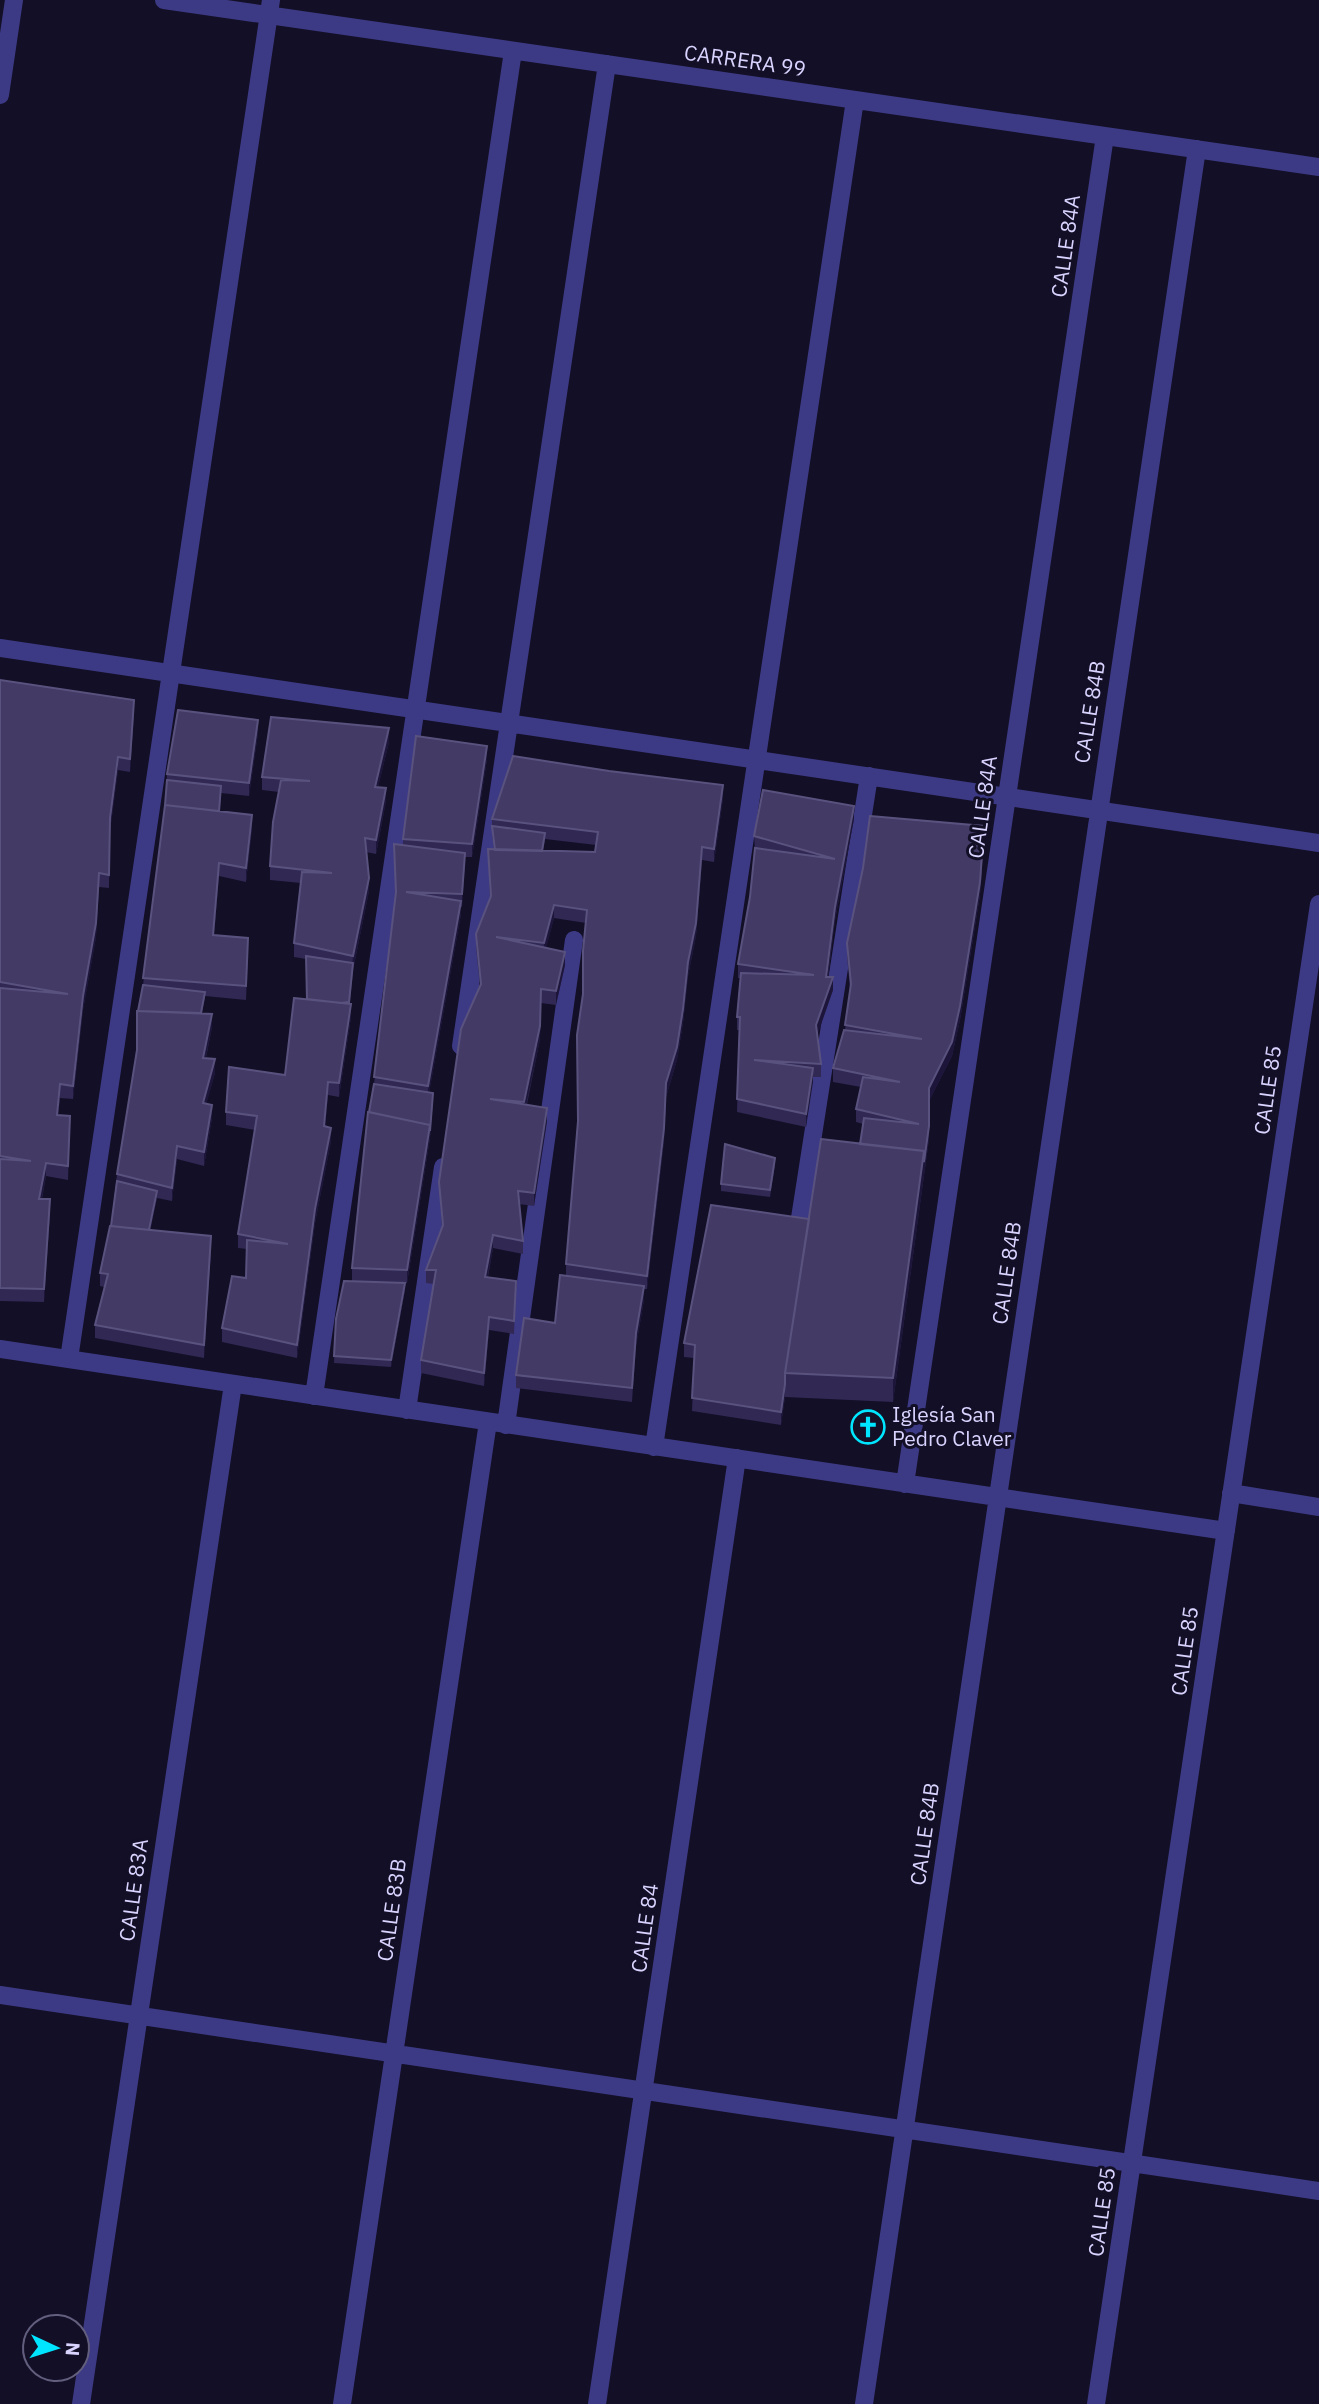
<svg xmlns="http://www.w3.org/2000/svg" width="1319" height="2404" font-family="'IBM Plex Sans',sans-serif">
<rect width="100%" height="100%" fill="#130f26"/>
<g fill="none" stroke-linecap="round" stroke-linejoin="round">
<path stroke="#3d3a85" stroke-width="18" d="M 164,0 L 1319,167
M 0,95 L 14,0
M 0,648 L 1319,843
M 461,1046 L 607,64
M 798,1231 L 869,776
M 0,1349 L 1226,1531
M 69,1359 L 271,0
M 314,1396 L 513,51
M 407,1410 L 443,1167
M 506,1425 L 574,940
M 654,1447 L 855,100
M 905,1484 L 1105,136
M 1231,1493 L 1319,1507
M 0,1995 L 1319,2191
M 81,2404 L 233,1384
M 342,2404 L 488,1422
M 597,2404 L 737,1458
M 864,2404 L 1197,149
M 1096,2404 L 1319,904"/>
</g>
<path fill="#312854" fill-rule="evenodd" d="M 0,680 L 134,713 L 130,772 L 118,770 L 110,831 L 109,888 L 99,887 L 96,937 L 83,1010 L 73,1099 L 60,1098 L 58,1115 L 70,1116 L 68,1180 L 46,1176 L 42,1199 L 50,1213 L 44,1302 L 0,1301 Z
M 258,733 L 249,796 L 221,793 L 220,811 L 252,828 L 246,882 L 219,876 L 214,935 L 248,951 L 246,1000 L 205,996 L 202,1013 L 212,1027 L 206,1058 L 215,1073 L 206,1104 L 212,1118 L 204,1166 L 177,1159 L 172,1201 L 157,1198 L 150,1230 L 211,1250 L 204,1358 L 95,1338 L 95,1325 L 104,1287 L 100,1286 L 100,1273 L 111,1226 L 117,1174 L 137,1051 L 138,1011 L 143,985 L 165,805 L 167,774 Z
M 389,742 L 378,787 L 386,801 L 376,854 L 366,852 L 369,891 L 353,970 L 350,1003 L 351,1017 L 339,1097 L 328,1095 L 325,1127 L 331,1141 L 315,1223 L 297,1358 L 222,1342 L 222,1328 L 246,1278 L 247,1249 L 238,1248 L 238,1234 L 255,1130 L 226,1125 L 226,1112 L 285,1075 L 307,999 L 306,959 L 294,957 L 294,943 L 301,883 L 270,880 L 270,866 L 279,792 L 262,790 L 262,777 Z
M 487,759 L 472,857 L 465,857 L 462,907 L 461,907 L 461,914 L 429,1093 L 433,1100 L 430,1138 L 407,1283 L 405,1283 L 405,1290 L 391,1367 L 334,1363 L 336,1319 L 352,1281 L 352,1268 L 369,1112 L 374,1084 L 396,896 L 394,844 L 403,845 L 403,839 Z
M 723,798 L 714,862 L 702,860 L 696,936 L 688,976 L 683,1023 L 677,1060 L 666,1097 L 664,1141 L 647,1289 L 644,1289 L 644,1300 L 636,1346 L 632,1402 L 516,1388 L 516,1375 L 555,1323 L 566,1276 L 566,1264 L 578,1122 L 586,923 L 554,918 L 546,947 L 565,965 L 556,1005 L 541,1003 L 540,1039 L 527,1104 L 547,1121 L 534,1206 L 519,1204 L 523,1241 L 523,1254 L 493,1248 L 488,1277 L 516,1281 L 514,1334 L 489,1330 L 484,1386 L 421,1373 L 421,1360 L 434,1284 L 426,1283 L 426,1270 L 442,1228 L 439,1182 L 480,987 L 476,947 L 476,934 L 490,898 L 488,849 L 494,850 L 492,833 L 492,819 ZM 545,839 L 596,845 L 595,852 L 543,851 Z
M 854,819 L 835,920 L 828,977 L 833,990 L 817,1035 L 821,1064 L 821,1077 L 813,1077 L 806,1127 L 737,1112 L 739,1030 L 737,1030 L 737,1017 L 741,978 L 738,978 L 738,964 L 750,897 L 755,850 L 754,836 Z
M 984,840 L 980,895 L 960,1020 L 952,1056 L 929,1101 L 929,1139 L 893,1402 L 785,1397 L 781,1425 L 692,1411 L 694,1358 L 684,1357 L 684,1343 L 809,1219 L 860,1144 L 863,1124 L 856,1122 L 856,1109 L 861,1087 L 833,1082 L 833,1068 L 845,1030 L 850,989 L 847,956 L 847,943 Z
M 775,1165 L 770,1197 L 721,1191 L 721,1184 Z"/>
<path fill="#1d163a" d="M 134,700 L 134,713 L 130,772 L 130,759 Z
M 258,720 L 258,733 L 249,796 L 249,783 Z
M 389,728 L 389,742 L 375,800 L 375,787 Z
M 487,746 L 487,759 L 472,857 L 472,844 Z
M 118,757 L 118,770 L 110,831 L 109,888 L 110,818 Z
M 723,785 L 723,798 L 714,862 L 714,849 Z
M 386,788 L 386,801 L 376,854 L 376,840 Z
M 854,806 L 854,819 L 835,920 L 826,990 L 826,977 L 835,907 Z
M 252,815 L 252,828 L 246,882 L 246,868 Z
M 984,826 L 980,895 L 960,1020 L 952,1056 L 929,1101 L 929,1139 L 893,1402 L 893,1378 L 929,1088 Z
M 702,847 L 702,860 L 696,936 L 688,976 L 683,1023 L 677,1060 L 666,1097 L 664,1141 L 647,1289 L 647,1276 L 666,1083 Z
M 465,853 L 465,867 L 462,907 L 462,894 Z
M 219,863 L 219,876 L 213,949 L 213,935 Z
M 99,873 L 96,937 L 83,1010 L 73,1099 L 73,1086 L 83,996 Z
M 369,878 L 369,891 L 353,970 L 349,1008 L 353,956 Z
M 461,901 L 461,914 L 428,1099 L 428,1086 Z
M 554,905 L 554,918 L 544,957 L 544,943 Z
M 565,952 L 565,965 L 556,1005 L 556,991 Z
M 833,977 L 833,990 L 816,1039 L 816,1025 Z
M 541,989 L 540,1039 L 524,1115 L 524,1102 Z
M 351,1004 L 351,1017 L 339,1097 L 339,1083 Z
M 212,1014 L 212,1027 L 203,1071 L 203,1058 Z
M 215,1059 L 215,1073 L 203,1117 L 203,1103 Z
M 813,1068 L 813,1082 L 806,1127 L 806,1114 Z
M 328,1082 L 328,1095 L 324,1140 L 324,1126 Z
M 60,1084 L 60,1098 L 57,1129 L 57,1115 Z
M 433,1093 L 430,1138 L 407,1283 L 407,1270 Z
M 212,1105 L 212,1118 L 204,1166 L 204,1152 Z
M 547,1108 L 547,1121 L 534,1206 L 534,1193 Z
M 331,1128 L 331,1141 L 315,1223 L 297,1358 L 297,1345 L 315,1209 Z
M 177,1146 L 177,1159 L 172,1201 L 172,1188 Z
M 46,1163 L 46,1176 L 39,1212 L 39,1199 Z
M 157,1191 L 157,1198 L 148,1243 L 148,1236 Z
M 50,1199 L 50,1213 L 44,1302 L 44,1289 Z
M 493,1235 L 493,1248 L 485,1290 L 485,1277 Z
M 211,1236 L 211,1250 L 204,1358 L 204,1345 Z
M 405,1283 L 405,1290 L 391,1367 L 391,1360 Z
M 644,1286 L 644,1300 L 636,1346 L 632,1402 L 636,1333 Z
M 489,1317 L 489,1330 L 484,1386 L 484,1373 Z
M 785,1384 L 785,1397 L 781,1425 L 781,1412 Z"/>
<path fill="#433a66" stroke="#5a527e" stroke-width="2" d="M 0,680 L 134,700 L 130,759 L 118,757 L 110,818 L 109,875 L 99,873 L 96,923 L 83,996 L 73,1086 L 60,1084 L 57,1115 L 70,1116 L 68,1166 L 46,1163 L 39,1199 L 50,1199 L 44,1289 L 0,1288 L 0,1159 L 31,1161 L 0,1156 L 0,988 L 68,994 L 0,982 Z
M 178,710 L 258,720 L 249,783 L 167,774 Z
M 271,717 L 389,728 L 375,787 L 386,788 L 376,840 L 365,838 L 369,878 L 353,956 L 294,943 L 302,872 L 332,873 L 270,866 L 273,822 L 281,780 L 310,781 L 262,777 Z
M 416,736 L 487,746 L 472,844 L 403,839 Z
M 513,756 L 609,771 L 723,785 L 714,849 L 702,847 L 696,923 L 688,962 L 683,1009 L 677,1047 L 666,1083 L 664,1128 L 647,1276 L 566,1264 L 578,1121 L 577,1035 L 583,994 L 583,951 L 587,910 L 554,905 L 544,943 L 496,937 L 565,952 L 556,991 L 541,989 L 540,1026 L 524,1102 L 490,1099 L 547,1108 L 534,1193 L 518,1191 L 523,1241 L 493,1235 L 485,1277 L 516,1281 L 514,1321 L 489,1317 L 484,1373 L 421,1360 L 436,1270 L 426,1270 L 443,1225 L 439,1182 L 461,1029 L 481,984 L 476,934 L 491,896 L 488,849 L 595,852 L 598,832 L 492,819 Z
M 167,780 L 221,786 L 219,811 L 165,805 Z
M 763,790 L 854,806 L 835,907 L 826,977 L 833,977 L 816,1025 L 821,1064 L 754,1060 L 813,1068 L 806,1114 L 737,1099 L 740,1017 L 737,1017 L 741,973 L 814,975 L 738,964 L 750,897 L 755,848 L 835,859 L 754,836 Z
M 165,805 L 252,815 L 246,868 L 219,863 L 213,935 L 248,938 L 246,986 L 143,978 Z
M 870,816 L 984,826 L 980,882 L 960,1006 L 952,1042 L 929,1088 L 929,1126 L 924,1162 L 924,1151 L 860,1144 L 864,1118 L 919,1124 L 856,1109 L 863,1077 L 900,1082 L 833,1068 L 844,1030 L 922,1039 L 845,1025 L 851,984 L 847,943 L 863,868 Z
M 492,826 L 545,833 L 542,851 L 495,850 Z
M 394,844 L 465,853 L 462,894 L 406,892 L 461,901 L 428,1086 L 374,1077 L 396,892 Z
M 306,956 L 353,963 L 349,1002 L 341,1003 L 307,999 Z
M 143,985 L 205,992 L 201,1013 L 138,1011 Z
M 294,998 L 351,1004 L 339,1083 L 328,1082 L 324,1126 L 331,1128 L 315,1209 L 297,1345 L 222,1328 L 232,1276 L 246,1278 L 247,1240 L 288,1244 L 238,1234 L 257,1116 L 226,1112 L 229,1067 L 285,1075 Z
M 137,1011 L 212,1014 L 203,1058 L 215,1059 L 203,1103 L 212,1105 L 204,1152 L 177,1146 L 172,1188 L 117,1174 L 137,1050 Z
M 374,1084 L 433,1093 L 430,1131 L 430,1125 L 369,1112 Z
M 368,1112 L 430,1125 L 407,1270 L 352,1268 Z
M 821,1139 L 924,1151 L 893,1378 L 785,1373 Z
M 725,1144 L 775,1158 L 770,1190 L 721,1184 Z
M 117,1181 L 157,1191 L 149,1230 L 111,1226 Z
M 711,1205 L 809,1219 L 785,1373 L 785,1384 L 781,1412 L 692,1398 L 695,1345 L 684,1343 Z
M 110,1226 L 211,1236 L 204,1345 L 95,1325 L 108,1274 L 100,1273 Z
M 560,1275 L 644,1286 L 636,1333 L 632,1388 L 516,1375 L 524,1318 L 555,1323 Z
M 344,1281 L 405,1283 L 391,1360 L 334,1356 L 336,1319 Z"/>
<defs>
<symbol id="church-ring" viewBox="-11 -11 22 22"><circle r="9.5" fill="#130f26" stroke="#00e5ff" stroke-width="1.5"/><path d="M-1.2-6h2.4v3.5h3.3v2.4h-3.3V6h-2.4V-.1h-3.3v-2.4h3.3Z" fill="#00e5ff"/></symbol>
</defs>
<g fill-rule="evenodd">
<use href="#church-ring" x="849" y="1408" width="38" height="38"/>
</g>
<g text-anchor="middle" stroke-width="6" stroke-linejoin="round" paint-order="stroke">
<g font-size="21" fill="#d9d4ff" stroke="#130f26">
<text transform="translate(745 61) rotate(8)" y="7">CARRERA 99</text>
<text transform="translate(1066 246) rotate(-82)" y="7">CALLE 84A</text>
<text transform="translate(1090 712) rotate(-81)" y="7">CALLE 84B</text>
<text transform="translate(983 807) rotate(-82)" y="7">CALLE 84A</text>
<text transform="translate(1268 1090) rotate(-82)" y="7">CALLE 85</text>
<text transform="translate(1007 1273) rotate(-82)" y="7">CALLE 84B</text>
<text transform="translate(1185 1651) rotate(-82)" y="7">CALLE 85</text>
<text transform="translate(925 1834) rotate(-82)" y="7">CALLE 84B</text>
<text transform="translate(134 1890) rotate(-82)" y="7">CALLE 83A</text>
<text transform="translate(392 1910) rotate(-82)" y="7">CALLE 83B</text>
<text transform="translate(645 1928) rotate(-82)" y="7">CALLE 84</text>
<text transform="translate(1102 2212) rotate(-82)" y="7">CALLE 85</text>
</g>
<g font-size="21" fill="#d9d4ff" stroke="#130f26" text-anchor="start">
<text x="892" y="1422">Iglesía San<tspan x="892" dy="24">Pedro Claver</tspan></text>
</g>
</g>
<g transform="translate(56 2348) rotate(94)"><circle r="33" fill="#130f26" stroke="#625e7d" stroke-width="2"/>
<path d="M0-5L12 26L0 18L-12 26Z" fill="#00e5ff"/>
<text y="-10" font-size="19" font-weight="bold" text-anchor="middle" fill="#d9d4ff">N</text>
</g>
</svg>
